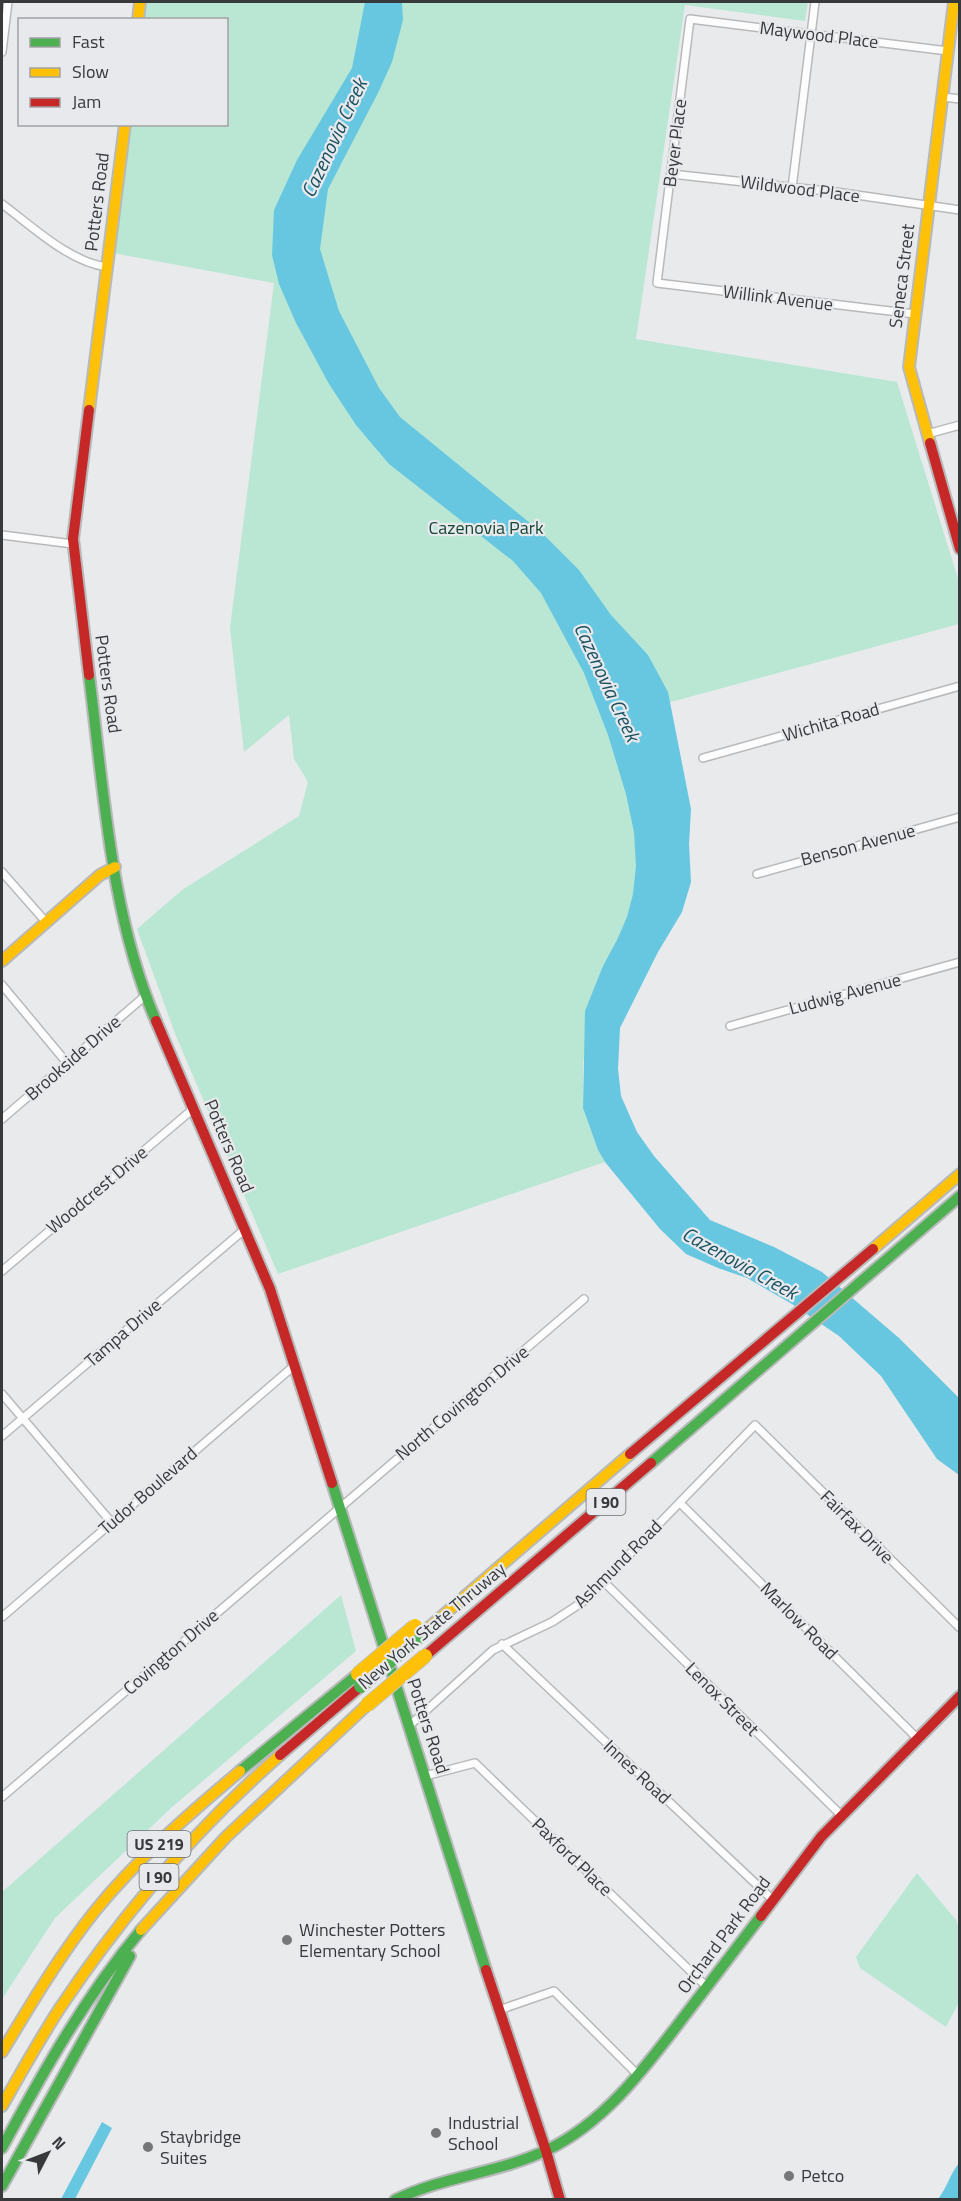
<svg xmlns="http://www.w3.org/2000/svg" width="961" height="2201" font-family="'Titillium Web',sans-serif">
<rect width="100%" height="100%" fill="#e8eaec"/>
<path fill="#b9e7d4" d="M 146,2 L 808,2 L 805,21 L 685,5 L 636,339 L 897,382 L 959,582 L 959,624 L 652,707 L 639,904 L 583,1062 L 583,1108 L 598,1150 L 605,1162 L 278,1274 L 176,1036 L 137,929 L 182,890 L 299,816 L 308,782 L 294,759 L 289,715 L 244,752 L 230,628 L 274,283 L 113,253 L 130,125 L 226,124 L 226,20 L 144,19 Z
M 341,1595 L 356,1651 L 171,1808 L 55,1918 L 2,1999 L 2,1892 Z
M 917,1873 L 956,1920 L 959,1929 L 959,2002 L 946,2027 L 860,1968 L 856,1957 Z"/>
<path fill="#67c7e1" d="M 365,2 L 402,2 L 403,20 L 392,62 L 378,93 L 328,189 L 320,249 L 339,311 L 379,388 L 400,417 L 541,532 L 579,570 L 611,615 L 648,655 L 668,692 L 691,809 L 689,844 L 691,882 L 682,912 L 658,952 L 620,1028 L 618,1069 L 621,1096 L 637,1132 L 654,1156 L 710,1220 L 774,1247 L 822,1272 L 899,1338 L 959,1398 L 959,1475 L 937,1459 L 881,1376 L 839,1336 L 792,1304 L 747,1278 L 718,1268 L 686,1254 L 660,1229 L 605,1162 L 598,1150 L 583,1108 L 585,1011 L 603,966 L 617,940 L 627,917 L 633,894 L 636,866 L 634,832 L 626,794 L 608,735 L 584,673 L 541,593 L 513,561 L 389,464 L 356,425 L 329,384 L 296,323 L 279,284 L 272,255 L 274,210 L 297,160 L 352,68 Z
M 102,2122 L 112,2128 L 75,2199 L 61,2199 Z
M 959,2163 L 959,2199 L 938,2199 C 947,2188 950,2174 959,2163 Z"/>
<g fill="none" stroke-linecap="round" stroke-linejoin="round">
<defs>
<path id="street" d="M 2,52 L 8,2
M 943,97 L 960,99
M 671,174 L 836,192 L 960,210
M 792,188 L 815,2
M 2,204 C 32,226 69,262 107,267
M 915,314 L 657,283 L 690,19 L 948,51
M 927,434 L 960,425
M 2,535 L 73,544
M 703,758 L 960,686
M 2,872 L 46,922
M 757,874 L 960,817
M 2,985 L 67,1063
M 730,1026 L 960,962
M 2,1119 L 145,996
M 2,1271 L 193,1109
M 2,1394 L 112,1523
M 2,1436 L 245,1229
M 680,1503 L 918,1739
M 603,1581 L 842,1816
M 2,1617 L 295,1365
M 502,1644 L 773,1900
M 409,1726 L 493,1650 L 552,1622 L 584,1601 L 755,1425 L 960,1628
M 425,1776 L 475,1763 L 707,1987
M 2,1797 L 584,1299
M 499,2010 L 554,1991 L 639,2076"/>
<path id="fast" d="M 89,675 C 104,790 110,914 156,1021
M 651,1463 L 960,1196
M 332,1483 L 486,1970
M 240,1771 L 358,1674
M 2,2148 C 43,2072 85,1997 141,1930
M 2,2186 L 130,1956
M 395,2200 C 444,2176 499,2173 547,2150 C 606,2122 647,2065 686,2014 C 711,1981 736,1949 761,1916"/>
<path id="slow" d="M 138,20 L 140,2
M 89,410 L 125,124
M 930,443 L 909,367 L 954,2
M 2,961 L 100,875 L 115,867
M 873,1249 L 960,1174
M 418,1637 L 630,1454
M 141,1930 L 226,1837 L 367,1705
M 2,2052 C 31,2004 60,1955 95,1911 C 137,1859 189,1814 240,1771
M 2,2106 C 21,2073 39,2040 60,2008 C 122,1915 196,1829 280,1755"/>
<path id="jam" d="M 930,443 L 960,549
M 89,675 L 73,539 L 89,410
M 156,1021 L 270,1289 L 332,1483
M 630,1454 L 873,1249
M 425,1656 L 651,1463
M 280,1755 L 361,1686
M 761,1916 L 821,1837 L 960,1696
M 486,1970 L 546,2151 L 560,2200"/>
</defs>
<use href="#street" stroke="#b8b9ba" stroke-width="10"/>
<use href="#fast" stroke="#b8b9ba" stroke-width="14"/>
<use href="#slow" stroke="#b8b9ba" stroke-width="14"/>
<use href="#jam" stroke="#b8b9ba" stroke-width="14"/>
<use href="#street" stroke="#fcfcfc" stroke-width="7"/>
<use href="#fast" stroke="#4caf50" stroke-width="10"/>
<use href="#slow" stroke="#ffc107" stroke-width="10"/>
<use href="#jam" stroke="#c62828" stroke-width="10"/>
<defs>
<path id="fast-bridge" d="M 361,1686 L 418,1637"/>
<path id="slow-bridge" d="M 358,1674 L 415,1626
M 367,1705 L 425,1656"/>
</defs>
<use href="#fast-bridge" stroke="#c4c5c5" stroke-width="16" stroke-linecap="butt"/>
<use href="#slow-bridge" stroke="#c4c5c5" stroke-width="16" stroke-linecap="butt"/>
<use href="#fast-bridge" stroke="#4caf50" stroke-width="14"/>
<use href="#slow-bridge" stroke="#ffc107" stroke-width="14"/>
</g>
<g fill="#767778" stroke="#e7e9ed" stroke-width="2">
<circle cx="287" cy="1940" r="6"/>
<circle cx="436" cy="2133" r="6"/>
<circle cx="148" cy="2147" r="6"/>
<circle cx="789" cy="2176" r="6"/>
</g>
<g text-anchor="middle" stroke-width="4.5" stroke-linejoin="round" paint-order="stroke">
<g fill="#e7e9ed" stroke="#6c6e70" stroke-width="1.5">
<rect x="586.5" y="1489" width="39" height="26" rx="4.5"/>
<rect x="127.5" y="1831" width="63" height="26" rx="4.5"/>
<rect x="139.5" y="1864" width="39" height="26" rx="4.5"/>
</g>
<g font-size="16" font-weight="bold" fill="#38393a">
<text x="606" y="1508">I 90</text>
<text x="159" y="1850">US 219</text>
<text x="159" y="1883">I 90</text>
</g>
<g font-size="18" fill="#38393a" stroke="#e7e9ed">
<text transform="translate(819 35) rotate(7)" y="6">Maywood Place</text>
<text transform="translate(675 143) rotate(-83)" y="6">Beyer Place</text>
<text transform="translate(800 189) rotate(7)" y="6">Wildwood Place</text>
<text transform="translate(97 202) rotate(-83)" y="6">Potters Road</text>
<text transform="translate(902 276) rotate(-83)" y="6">Seneca Street</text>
<text transform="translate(778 298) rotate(7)" y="6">Willink Avenue</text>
<text transform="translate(108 684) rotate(82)" y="6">Potters Road</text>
<text transform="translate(831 722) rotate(-16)" y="6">Wichita Road</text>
<text transform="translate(858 845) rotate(-15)" y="6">Benson Avenue</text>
<text transform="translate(845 994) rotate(-15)" y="6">Ludwig Avenue</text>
<text transform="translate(73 1058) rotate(-41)" y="6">Brookside Drive</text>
<text transform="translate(229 1146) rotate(67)" y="6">Potters Road</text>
<text transform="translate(97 1190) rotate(-40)" y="6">Woodcrest Drive</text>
<text transform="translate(123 1333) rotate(-41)" y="6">Tampa Drive</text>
<text transform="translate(462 1403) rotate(-40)" y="6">North Covington Drive</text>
<text transform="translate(148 1491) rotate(-41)" y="6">Tudor Boulevard</text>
<text transform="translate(857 1527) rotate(45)" y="6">Fairfax Drive</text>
<text transform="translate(618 1564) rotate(-45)" y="6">Ashmund Road</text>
<text transform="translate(799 1621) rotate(45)" y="6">Marlow Road</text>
<text transform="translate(432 1626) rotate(-40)" y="6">New York State Thruway</text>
<text transform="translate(171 1652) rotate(-41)" y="6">Covington Drive</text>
<text transform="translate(722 1699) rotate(45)" y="6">Lenox Street</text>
<text transform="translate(428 1726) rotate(72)" y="6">Potters Road</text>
<text transform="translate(637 1772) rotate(43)" y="6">Innes Road</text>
<text transform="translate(572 1857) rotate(44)" y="6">Paxford Place</text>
<text transform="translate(724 1935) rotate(-53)" y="6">Orchard Park Road</text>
</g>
<g font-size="18" fill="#174634" stroke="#e7e9ed">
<text x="486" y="534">Cazenovia Park</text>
</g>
<g font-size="18" fill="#38393a" stroke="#e7e9ed" text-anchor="start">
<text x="299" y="1936">Winchester Potters<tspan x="299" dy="21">Elementary School</tspan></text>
<text x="448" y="2129">Industrial<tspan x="448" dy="21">School</tspan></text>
<text x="160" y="2143">Staybridge<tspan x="160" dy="21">Suites</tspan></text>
<text x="801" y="2182">Petco</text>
</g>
<g font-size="20" font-style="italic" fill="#1a505f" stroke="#e7e9ed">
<text transform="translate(334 138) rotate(-65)" y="7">Cazenovia Creek</text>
<text transform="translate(607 682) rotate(65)" y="7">Cazenovia Creek</text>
<text transform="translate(740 1263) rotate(29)" y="7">Cazenovia Creek</text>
</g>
</g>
<rect width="961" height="2201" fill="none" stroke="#38393a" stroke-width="6"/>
<rect x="18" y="18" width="210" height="108" fill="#e7e9ed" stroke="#a1a3a5" stroke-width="1.5"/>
<rect x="30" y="38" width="30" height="9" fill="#4caf50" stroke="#a1a3a5" stroke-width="1.5"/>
<text x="72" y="48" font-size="18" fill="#38393a">Fast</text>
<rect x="30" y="68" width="30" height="9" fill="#ffc107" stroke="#a1a3a5" stroke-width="1.5"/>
<text x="72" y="78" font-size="18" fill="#38393a">Slow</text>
<rect x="30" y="98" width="30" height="9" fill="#c62828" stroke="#a1a3a5" stroke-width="1.5"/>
<text x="72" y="108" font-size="18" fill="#38393a">Jam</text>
<g transform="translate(48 2153) rotate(48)" stroke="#e7e9ed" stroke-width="4.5" paint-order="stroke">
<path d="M0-4.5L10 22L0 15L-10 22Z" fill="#38393a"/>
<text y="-9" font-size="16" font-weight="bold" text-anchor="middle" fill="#38393a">N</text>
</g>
</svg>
